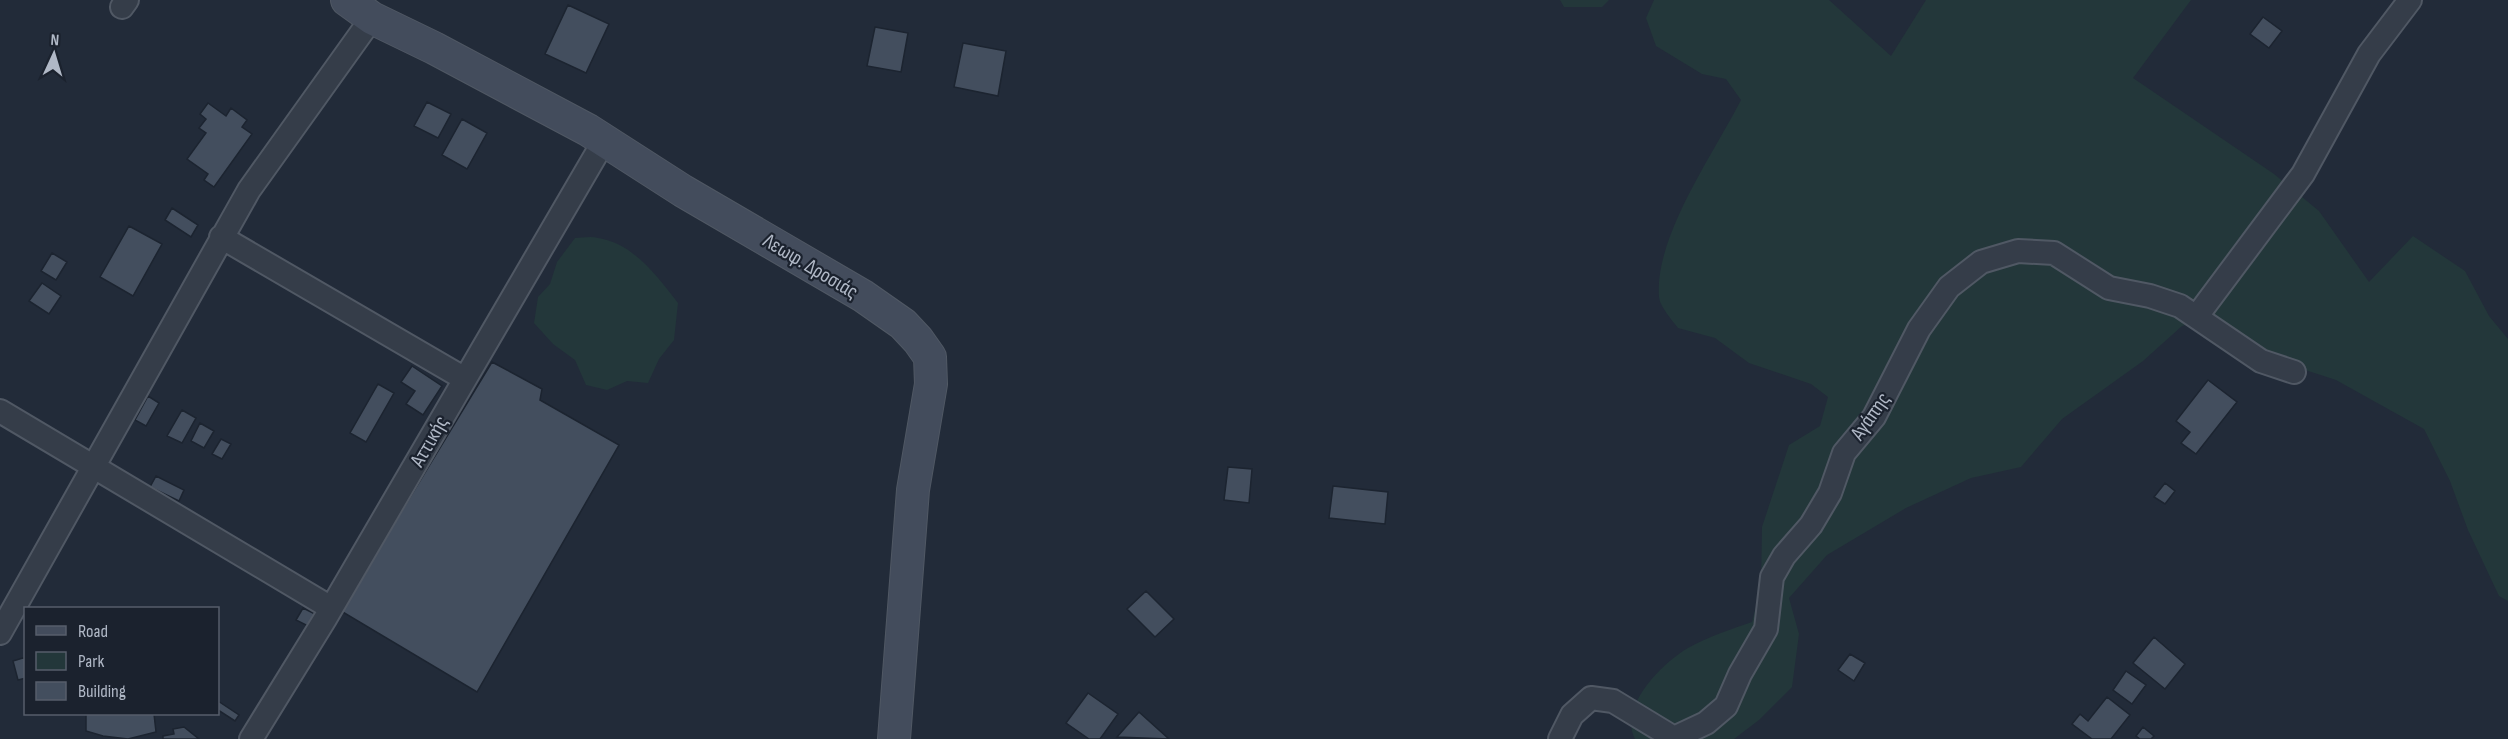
<svg xmlns="http://www.w3.org/2000/svg" width="2508" height="739" font-family="'Sofia Sans Condensed',sans-serif">
<rect width="100%" height="100%" fill="#222b39"/>
<path fill="#23373a" d="M 1560,0 L 1609,0 L 1602,7 L 1564,7 Z
M 1654,0 L 1829,0 L 1891,56 L 1926,0 L 2191,0 L 2133,78 L 2274,174 L 2319,211 L 2369,282 L 2413,236 L 2465,271 L 2489,316 L 2508,339 L 2508,601 L 2499,596 L 2468,530 L 2450,481 L 2424,429 L 2336,380 L 2265,357 L 2211,318 L 2182,326 L 2143,361 L 2062,419 L 2021,467 L 1971,478 L 1906,508 L 1827,555 L 1789,598 L 1799,634 L 1792,687 L 1759,720 L 1734,739 L 1635,739 C 1618,707 1662,663 1688,648 C 1708,637 1731,629 1752,622 L 1761,587 L 1762,527 L 1789,445 L 1820,426 L 1828,397 L 1811,384 L 1749,363 L 1715,338 L 1678,328 C 1672,320 1660,307 1659,297 C 1654,237 1714,153 1741,100 L 1726,79 L 1702,74 L 1656,46 L 1646,18 Z
M 575,238 C 582,238 591,236 598,238 C 633,243 658,277 678,303 L 674,340 L 659,359 L 648,383 L 627,381 L 607,390 L 586,385 L 575,360 L 553,344 L 534,323 L 538,297 L 550,284 L 557,262 Z"/>
<path fill="#434e5e" stroke="#1c2430" stroke-width="1.5" d="M 568,5 L 609,24 L 586,73 L 545,54 Z
M 2263,17 L 2282,31 L 2269,48 L 2250,34 Z
M 875,27 L 908,33 L 901,72 L 867,66 Z
M 963,43 L 1006,51 L 998,96 L 954,87 Z
M 427,102 L 451,114 L 438,138 L 414,126 Z
M 208,103 L 226,116 L 231,108 L 247,120 L 242,127 L 252,134 L 214,187 L 204,180 L 208,174 L 187,159 L 206,133 L 199,128 L 206,119 L 200,114 Z
M 462,119 L 487,133 L 467,169 L 442,155 Z
M 172,208 L 198,225 L 191,237 L 165,220 Z
M 129,226 L 162,244 L 133,296 L 100,277 Z
M 52,253 L 67,262 L 56,280 L 41,271 Z
M 42,283 L 61,296 L 49,314 L 29,301 Z
M 492,362 L 542,389 L 540,400 L 619,445 L 477,692 L 341,611 Z
M 412,366 L 442,386 L 423,415 L 406,404 L 415,391 L 401,382 Z
M 2208,380 L 2237,402 L 2196,454 L 2181,443 L 2190,432 L 2176,421 Z
M 378,384 L 394,393 L 366,442 L 350,433 Z
M 148,396 L 159,403 L 146,426 L 135,420 Z
M 182,410 L 196,418 L 182,443 L 167,436 Z
M 200,423 L 214,431 L 204,448 L 191,441 Z
M 221,439 L 231,444 L 222,459 L 212,454 Z
M 1228,467 L 1252,469 L 1249,503 L 1224,500 Z
M 156,476 L 184,490 L 179,501 L 150,487 Z
M 2165,483 L 2175,491 L 2165,504 L 2154,497 Z
M 1333,486 L 1388,492 L 1385,524 L 1329,518 Z
M 1146,591 L 1174,619 L 1155,637 L 1127,609 Z
M 303,608 L 315,614 L 308,626 L 296,620 Z
M 2154,637 L 2185,664 L 2165,689 L 2133,663 Z
M 1850,654 L 1865,663 L 1854,681 L 1838,670 Z
M 26,657 L 26,678 L 18,680 L 13,661 Z
M 2126,671 L 2146,685 L 2132,704 L 2113,690 Z
M 1088,693 L 1118,714 L 1100,739 L 1089,739 L 1066,723 Z
M 2107,697 L 2130,715 L 2111,739 L 2092,739 L 2072,724 L 2080,714 L 2088,721 Z
M 218,701 L 239,715 L 235,721 L 218,710 Z
M 1139,712 L 1169,739 L 1117,737 Z
M 86,714 L 154,714 L 156,732 L 128,739 L 103,736 L 86,731 Z
M 184,727 L 199,739 L 163,739 L 163,736 L 174,734 L 173,729 Z
M 2143,727 L 2154,736 L 2151,739 L 2140,739 L 2136,736 Z"/>
<g fill="none" stroke-linecap="round" stroke-linejoin="round">
<defs>
<path id="street" d="M 122,7 L 127,0
M 221,237 L 465,379
M 2197,316 L 2303,174 L 2369,54 L 2410,0
M 0,411 L 331,608
M 0,633 L 249,190 L 372,18
M 251,739 L 325,619 L 604,141
M 1560,739 L 1572,715 L 1591,698 L 1613,701 L 1674,738 L 1706,723 L 1726,706 L 1740,674 L 1766,629 L 1772,577 L 1784,556 L 1811,525 L 1830,493 L 1844,453 L 1874,417 L 1919,329 L 1949,287 L 1981,262 L 2018,251 L 2054,253 L 2109,288 L 2150,296 L 2180,306 L 2261,361 L 2294,372"/>
<path id="secondary" d="M 347,0 L 372,18 L 434,48 L 588,130 L 683,191 L 863,296 L 903,324 L 918,340 L 930,357 L 931,384 L 913,490 L 894,739"/>
</defs>
<use href="#street" stroke="#505864" stroke-width="26"/>
<use href="#secondary" stroke="#505864" stroke-width="34"/>
<use href="#street" stroke="#353d49" stroke-width="22"/>
<use href="#secondary" stroke="#434c5c" stroke-width="32"/>
</g>
<g text-anchor="middle" stroke-width="4.5" stroke-linejoin="round" paint-order="stroke">
<g font-size="21" fill="#b0b8c6" stroke="#1b222e">
<text transform="translate(811 266) rotate(31)" y="7">Λεωφ. Δροσιάς</text>
<text transform="translate(1870 416) rotate(-55)" y="7">Αγάπης</text>
<text transform="translate(429 441) rotate(-60)" y="7">Αττικής</text>
</g>
</g>
<rect x="24" y="607" width="195" height="108" fill="#1b222e" stroke="#575e6b" stroke-width="1.5"/>
<rect x="36" y="626" width="30" height="9" fill="#434c5c" stroke="#575e6b" stroke-width="1.5"/>
<text x="78" y="637" font-size="18" fill="#b0b8c6">Road</text>
<rect x="36" y="652" width="30" height="18" fill="#23373a" stroke="#575e6b" stroke-width="1.5"/>
<text x="78" y="667" font-size="18" fill="#b0b8c6">Park</text>
<rect x="36" y="682" width="30" height="18" fill="#434e5e" stroke="#575e6b" stroke-width="1.5"/>
<text x="78" y="697" font-size="18" fill="#b0b8c6">Building</text>
<g transform="translate(54 54) rotate(4)" stroke="#1b222e" stroke-width="4.5" paint-order="stroke">
<path d="M0-4.5L10 22L0 15L-10 22Z" fill="#b0b8c6"/>
<text y="-9" font-size="16" font-weight="bold" text-anchor="middle" fill="#b0b8c6">N</text>
</g>
</svg>
